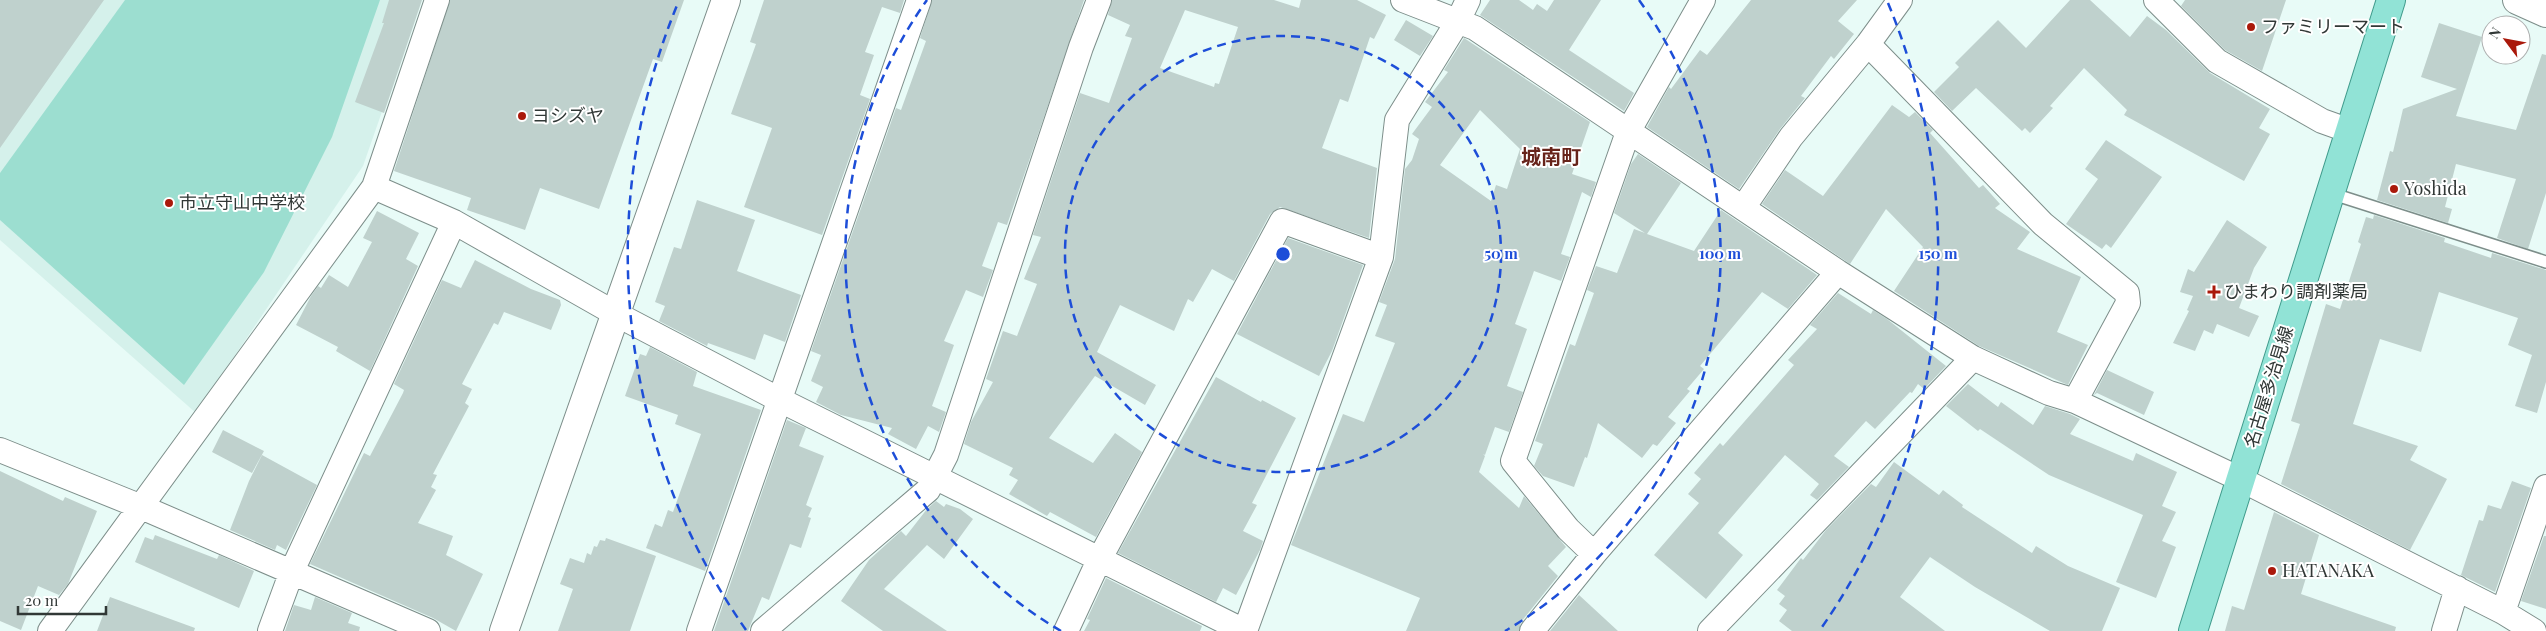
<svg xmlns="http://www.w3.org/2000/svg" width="2546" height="631" font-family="'Playfair Display','Noto Sans JP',serif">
<rect width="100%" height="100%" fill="#e8fbf7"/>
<path fill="#d5f1eb" d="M 0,0 L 421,0 L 363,166 L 196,413 L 0,240 Z"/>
<path fill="#9cded0" d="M 125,0 L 380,0 L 332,137 L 264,272 L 184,385 L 0,220 L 0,173 Z"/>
<path fill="#bfd1cd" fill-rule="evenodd" d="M 0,0 L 104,0 L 0,148 Z
M 389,0 L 422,0 L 384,113 L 355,102 L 384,23 L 382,23 Z
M 450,0 L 684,0 L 662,62 L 653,59 L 599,209 L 540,188 L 525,230 L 467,210 L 471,198 L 394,171 Z
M 764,0 L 904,0 L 900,13 L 882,7 L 865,52 L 874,55 L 860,95 L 870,99 L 822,235 L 744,207 L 772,128 L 731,114 L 756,44 L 750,42 Z
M 932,0 L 1084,0 L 1007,225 L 998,222 L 982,266 L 993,270 L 983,297 L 966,290 L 944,341 L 954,345 L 932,406 L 946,412 L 939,432 L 928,426 L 916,449 L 888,434 L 892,428 L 841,415 L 816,402 L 823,387 L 811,381 L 821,355 L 811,351 L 896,108 L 901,110 L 926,41 L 920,38 Z
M 1112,0 L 1274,0 L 1299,8 L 1301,0 L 1357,0 L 1386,15 L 1374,39 L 1370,37 L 1348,102 L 1340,99 L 1322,148 L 1377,168 L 1369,238 L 1280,207 L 1270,214 L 1234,281 L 1212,269 L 1193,302 L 1188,299 L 1174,331 L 1120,305 L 1097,352 L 1156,385 L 1145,405 L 1095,376 L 1049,438 L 1093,463 L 1115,433 L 1142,452 L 1096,537 L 1050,512 L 1047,516 L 1009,494 L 1018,480 L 1009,475 L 1013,468 L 964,444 L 971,422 L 993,382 L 986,379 L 1003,331 L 1017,336 L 1037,284 L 1024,279 L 1041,237 L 1033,235 L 1080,93 L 1109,103 L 1132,38 L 1125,36 L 1130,25 L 1108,15 ZM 1185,10 L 1238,27 L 1219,84 L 1215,83 L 1214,87 L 1160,68 Z
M 1490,0 L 1519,0 L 1533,10 L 1537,4 L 1547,11 L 1554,0 L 1601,0 L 1569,50 L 1634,93 L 1624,111 L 1480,15 Z
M 1751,0 L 1857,0 L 1838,21 L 1854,34 L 1834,59 L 1831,56 L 1801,96 L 1805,98 L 1780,129 L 1739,189 L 1647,127 L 1669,87 L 1671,89 L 1700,50 L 1707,55 Z
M 2070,0 L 2090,0 L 2130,37 L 2147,16 L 2166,30 L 2210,73 L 2270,109 L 2259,128 L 2270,134 L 2244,181 L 2124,115 L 2127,110 L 2084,68 L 2050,106 L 2053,108 L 2030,133 L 2025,128 L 2022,131 L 1976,88 L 1952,111 L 1934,92 L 1959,67 L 1955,63 L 1998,20 L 2026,48 Z
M 2185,0 L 2286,0 L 2262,71 L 2225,50 L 2181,6 Z
M 1406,20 L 1433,36 L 1420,56 L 1394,40 Z
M 2439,23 L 2482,37 L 2456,116 L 2516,130 L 2542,54 L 2546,55 L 2546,193 L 2528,249 L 2497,238 L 2516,179 L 2456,164 L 2445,207 L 2452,209 L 2448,223 L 2377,200 L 2390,151 L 2393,152 L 2403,109 L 2457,89 L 2421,77 Z
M 1464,38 L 1590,122 L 1572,174 L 1596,182 L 1591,197 L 1582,192 L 1561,254 L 1570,257 L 1561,281 L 1534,271 L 1515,324 L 1527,329 L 1507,386 L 1523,392 L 1509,432 L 1495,427 L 1485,455 L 1483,454 L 1485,456 L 1479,472 L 1519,508 L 1524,496 L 1566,547 L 1548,566 L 1558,576 L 1521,622 L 1519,631 L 1406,631 L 1420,598 L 1291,545 L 1343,414 L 1364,422 L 1395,343 L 1375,336 L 1387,305 L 1379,302 L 1395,259 L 1405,169 L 1412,160 L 1419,139 L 1412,134 L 1432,107 L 1425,102 L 1448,72 L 1444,70 ZM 1480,110 L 1520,149 L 1507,189 L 1496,185 L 1491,201 L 1440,165 Z
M 1892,105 L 1909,117 L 1915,112 L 1933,130 L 1930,133 L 1979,188 L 1983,185 L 2000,204 L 1995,208 L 2030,232 L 2017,249 L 2081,277 L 2057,332 L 2088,345 L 2068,385 L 1979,346 L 1894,291 L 1923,247 L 1886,209 L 1850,264 L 1762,204 L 1785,170 L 1823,196 Z
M 2106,140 L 2162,177 L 2111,248 L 2106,244 L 2102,249 L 2066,224 L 2098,179 L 2085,169 Z
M 1638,154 L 1681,183 L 1647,234 L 1694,251 L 1721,210 L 1817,275 L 1788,309 L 1762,292 L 1700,366 L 1704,369 L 1687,389 L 1690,391 L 1668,417 L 1676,423 L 1657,446 L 1653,444 L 1642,458 L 1598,423 L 1587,458 L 1585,457 L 1574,487 L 1543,476 L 1534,466 L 1543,444 L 1535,441 L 1570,344 L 1575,346 L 1594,293 L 1587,290 L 1596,266 L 1617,273 L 1634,229 L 1645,233 L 1614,213 L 1631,164 Z
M 697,200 L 755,220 L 737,271 L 801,295 L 785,342 L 764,334 L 755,360 L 708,343 L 707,346 L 659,321 L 665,306 L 655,302 L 674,247 L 681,249 Z
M 377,211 L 419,233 L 406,259 L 418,266 L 370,371 L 336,351 L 338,347 L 296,325 L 311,296 L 318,286 L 321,288 L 329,275 L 348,287 L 372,242 L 363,238 Z
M 2374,215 L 2445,238 L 2444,242 L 2491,258 L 2492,253 L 2546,270 L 2546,382 L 2537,413 L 2515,406 L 2532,355 L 2508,345 L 2518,318 L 2439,292 L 2421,352 L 2380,339 L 2353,424 L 2418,446 L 2410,460 L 2447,479 L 2410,550 L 2281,484 L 2300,424 L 2291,421 L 2326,304 L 2340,309 L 2361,244 L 2358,242 L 2366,217 L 2373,219 Z
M 2227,220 L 2267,247 L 2254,268 L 2239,308 L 2259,316 L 2249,337 L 2217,324 L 2213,334 L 2204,330 L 2195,351 L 2173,343 L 2189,311 L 2187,310 L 2193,296 L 2180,292 L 2188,269 L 2194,272 Z
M 1288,238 L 1363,265 L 1332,351 L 1319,376 L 1237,334 Z
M 475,260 L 531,289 L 560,300 L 561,305 L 551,330 L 504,312 L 498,325 L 494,323 L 462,384 L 472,389 L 465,403 L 469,406 L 433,474 L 437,475 L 431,487 L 436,490 L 418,523 L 453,536 L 446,555 L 483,574 L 456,631 L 433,618 L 310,564 L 364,453 L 370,456 L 403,393 L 404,390 L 394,384 L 442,280 L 461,288 Z
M 1838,293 L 1871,314 L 1873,310 L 1887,319 L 1946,366 L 1924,389 L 1918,384 L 1912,393 L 1910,392 L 1875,429 L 1866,421 L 1834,456 L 1849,467 L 1817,500 L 1810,495 L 1819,484 L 1785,455 L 1718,533 L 1743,555 L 1706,599 L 1654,555 L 1699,503 L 1688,494 L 1701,479 L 1694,473 L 1720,443 L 1723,446 L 1794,365 L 1788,360 L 1817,329 L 1810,325 Z
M 650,347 L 697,372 L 693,386 L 761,410 L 705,571 L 646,548 L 655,524 L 662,527 L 668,510 L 673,512 L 701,434 L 675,424 L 678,415 L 625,396 L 640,354 L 646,356 Z
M 2107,370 L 2154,392 L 2144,415 L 2097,393 L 2094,395 Z
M 1216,377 L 1261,402 L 1262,400 L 1296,418 L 1252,503 L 1257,505 L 1243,531 L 1263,541 L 1260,550 L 1236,595 L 1223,588 L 1216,602 L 1118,553 Z
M 1968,384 L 1998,407 L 2001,402 L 2033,425 L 2045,406 L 2070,414 L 2080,419 L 2070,434 L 2133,461 L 2136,453 L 2177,472 L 2162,506 L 2176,512 L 2162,541 L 2176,547 L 2156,598 L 2116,582 L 2143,515 L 2049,475 L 1980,429 L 1978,431 L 1946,406 Z
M 787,420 L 806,428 L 799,446 L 824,456 L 806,505 L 812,508 L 808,517 L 811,518 L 801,548 L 790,544 L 769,600 L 762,597 L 748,631 L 714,631 Z
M 223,430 L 264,451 L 252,473 L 212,452 Z
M 262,455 L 317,485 L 286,550 L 277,545 L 275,550 L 230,530 L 249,481 Z
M 1894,462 L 1939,495 L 1943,490 L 1963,505 L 1962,507 L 2032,553 L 2036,546 L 2068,566 L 2120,588 L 2102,631 L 2050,631 L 1975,587 L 1930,557 L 1900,597 L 1945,631 L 1792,631 L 1779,621 L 1787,610 L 1779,604 L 1785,596 L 1777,590 L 1801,558 L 1803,560 L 1826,530 L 1871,484 L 1876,487 Z
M 0,471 L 63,501 L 65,497 L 97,511 L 68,584 L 59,595 L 38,586 L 21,630 L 0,621 Z
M 2512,481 L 2531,488 L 2495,592 L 2461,575 L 2479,520 L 2483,521 L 2488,505 L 2501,509 Z
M 936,501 L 944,507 L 946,504 L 960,509 L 973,519 L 944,559 L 927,545 L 884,589 L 947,631 L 883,631 L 841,601 L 869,560 L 901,531 L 906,536 L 927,509 Z
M 2274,512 L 2319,535 L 2301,594 L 2396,627 L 2395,631 L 2225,631 L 2232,606 L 2244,610 Z
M 155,535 L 217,559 L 219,555 L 254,571 L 239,608 L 135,562 L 145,537 L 153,540 Z
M 2544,536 L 2546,536 L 2546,609 L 2521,601 Z
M 606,538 L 656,556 L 630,631 L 558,631 L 573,589 L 560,584 L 570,558 L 584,563 L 587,553 L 591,555 L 594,546 L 597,547 L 600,540 L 605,541 Z
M 1106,578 L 1202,626 L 1200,631 L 1084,631 L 1090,620 L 1087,619 Z
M 1579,595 L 1618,631 L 1550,631 Z
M 110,597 L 195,628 L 194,631 L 97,631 Z
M 315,597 L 352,613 L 348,623 L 360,627 L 359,631 L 285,631 L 294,605 L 311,610 Z"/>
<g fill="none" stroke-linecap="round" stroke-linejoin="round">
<defs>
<path id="lane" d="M 2330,193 L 2546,262"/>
<path id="street" d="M 1403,0 L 1475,28 L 1838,272 L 1973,358 L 2049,393 L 2075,401 L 2240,479 L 2503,612 L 2534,631
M 2156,0 L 2217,61 L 2322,121 L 2350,131
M 1868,44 L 2043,224 L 2127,293 L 2128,303 L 2075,401
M 374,187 L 454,222 L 616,314 L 778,399 L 1244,631
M 1743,208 L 1791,137 L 1868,44 L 1900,0
M 0,450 L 139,506 L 428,631
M 1594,554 L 1568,529 L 1513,461 L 1628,132 L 1703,0
M 2503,612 L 2546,487
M 50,631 L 374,187 L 437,0
M 270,631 L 292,571 L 454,222
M 699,631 L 919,0
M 763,631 L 928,490 L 946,455 L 1081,47 L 1099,0
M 1066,631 L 1099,560 L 1282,221 L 1381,257
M 1245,631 L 1381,257 L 1397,120 L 1458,21 L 1468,0
M 1532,631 L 1594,554 L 1838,272
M 1710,631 L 1973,358
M 2444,631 L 2457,588"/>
<path id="secondary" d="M 2517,0 L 2546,13
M 504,631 L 726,0"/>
<path id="primary" d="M 2193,631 L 2391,0"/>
</defs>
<use href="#lane" stroke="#7d8e8a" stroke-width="14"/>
<use href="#street" stroke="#7d8e8a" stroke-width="26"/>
<use href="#secondary" stroke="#7d8e8a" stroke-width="30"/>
<use href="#primary" stroke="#409b8c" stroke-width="30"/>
<use href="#lane" stroke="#fff" stroke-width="11"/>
<use href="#street" stroke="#fff" stroke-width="24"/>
<use href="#secondary" stroke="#fff" stroke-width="28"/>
<use href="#primary" stroke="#91e3d6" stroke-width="28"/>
</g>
<g fill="none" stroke="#1d4ed8" stroke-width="2.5" stroke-dasharray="9 6">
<circle cx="1283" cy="254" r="218"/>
<path d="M1061 631A437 437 0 0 1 927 0M1639 0A437 437 0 0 1 1505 631"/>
<path d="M746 630A655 655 0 0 1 678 3M1888 3A655 655 0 0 1 1820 630"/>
</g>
<g fill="#aa190b" stroke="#fff" stroke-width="2">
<circle cx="2251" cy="27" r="5"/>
<circle cx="522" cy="116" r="5"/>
<circle cx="2394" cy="189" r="5"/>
<circle cx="169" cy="203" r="5"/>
<path d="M2211.5 284.5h5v5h5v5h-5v5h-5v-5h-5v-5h5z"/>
<circle cx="2272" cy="571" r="5"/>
</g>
<g text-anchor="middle" stroke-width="4" stroke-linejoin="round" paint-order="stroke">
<g font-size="18" fill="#313836" stroke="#fff" text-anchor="start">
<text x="2261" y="33">ファミリーマート</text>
<text x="532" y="122">ヨシズヤ</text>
<text x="2404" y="195">Yoshida</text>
<text x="179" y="209">市立守山中学校</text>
<text x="2224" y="298">ひまわり調剤薬局</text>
<text x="2282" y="577">HATANAKA</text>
</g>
<g font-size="18" fill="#313836" stroke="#fff">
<text transform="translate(2269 387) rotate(-73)" y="6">名古屋多治見線</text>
</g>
<g font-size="20" font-weight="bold" fill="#67231a" stroke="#fff">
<text x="1551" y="164">城南町</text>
</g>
</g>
<circle cx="1283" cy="254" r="8" fill="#1d4ed8" stroke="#fff" stroke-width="2.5"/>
<g font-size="15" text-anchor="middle" font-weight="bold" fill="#1d4ed8" stroke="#fff" stroke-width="4" stroke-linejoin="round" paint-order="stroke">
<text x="1501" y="259">50 m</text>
<text x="1720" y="259">100 m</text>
<text x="1938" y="259">150 m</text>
</g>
<g transform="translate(2506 40) rotate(302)"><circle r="24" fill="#ffffff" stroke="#adafaf"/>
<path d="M0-4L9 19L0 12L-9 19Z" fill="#aa190b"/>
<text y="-8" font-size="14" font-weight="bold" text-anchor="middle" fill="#313836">N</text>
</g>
<path d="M18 606v8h88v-8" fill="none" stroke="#313836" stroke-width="2.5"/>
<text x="25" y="606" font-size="15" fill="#313836" stroke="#ffffff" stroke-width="4" paint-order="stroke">20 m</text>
</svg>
